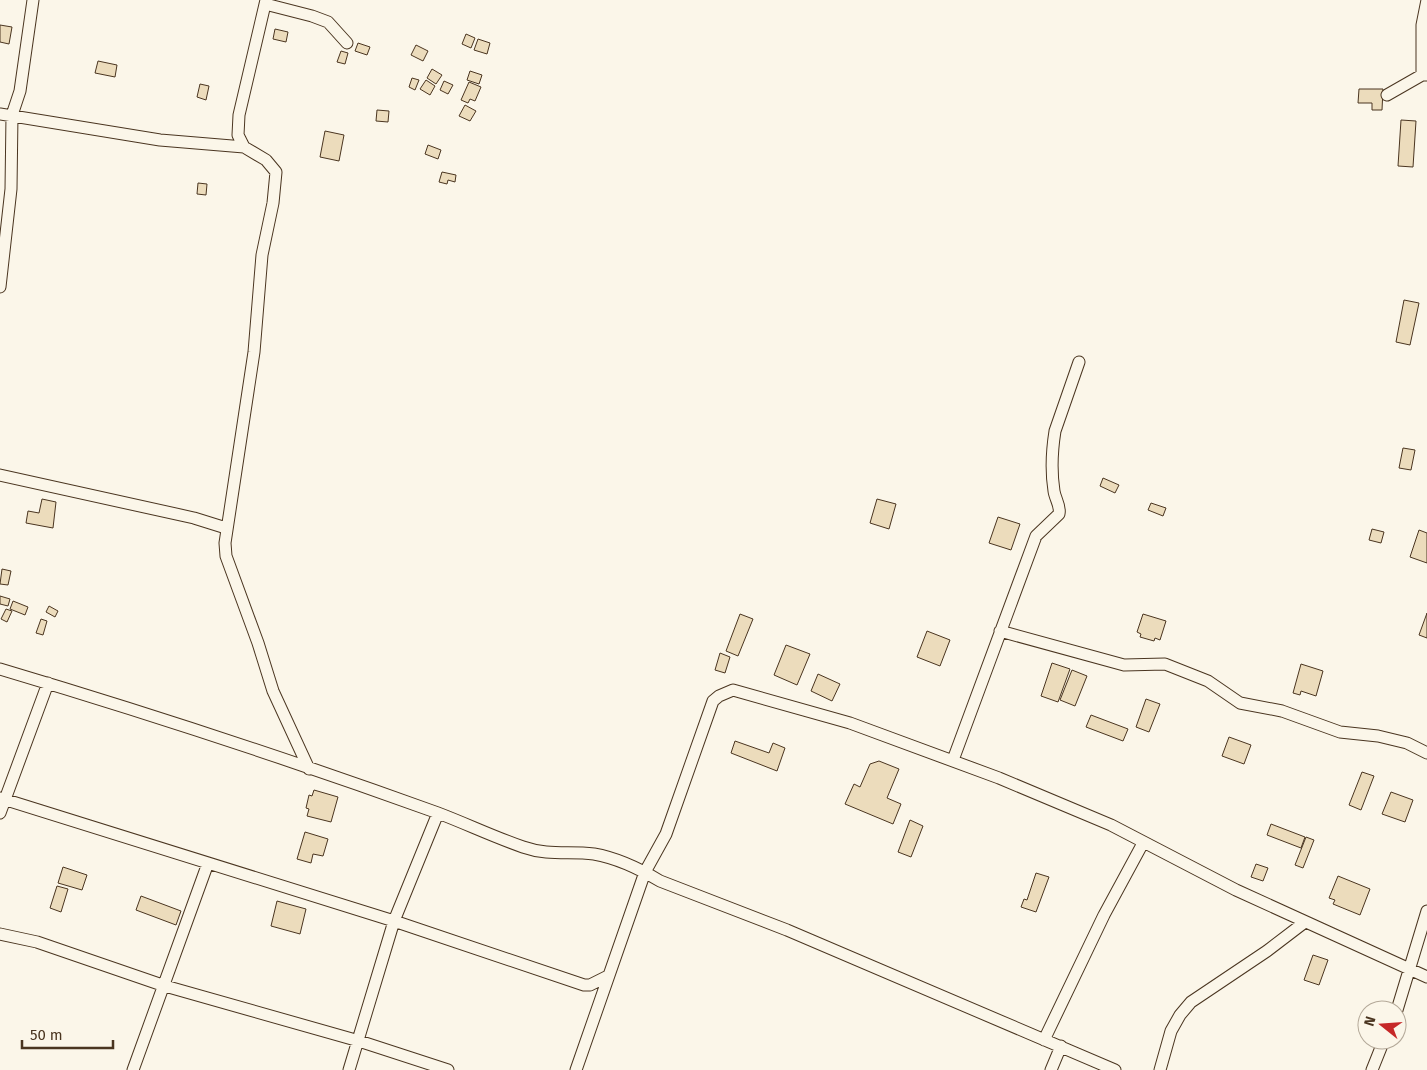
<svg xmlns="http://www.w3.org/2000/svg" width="1427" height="1070" font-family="'Fira Sans',sans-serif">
<rect width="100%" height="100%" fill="#fbf6e9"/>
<path fill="#ecdcbc" stroke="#4a3520" d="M 0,25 L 12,27 L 9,44 L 0,42 Z
M 275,29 L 288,32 L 286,42 L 273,39 Z
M 466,34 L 475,38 L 471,48 L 462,44 Z
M 478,39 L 490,43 L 487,54 L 474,50 Z
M 358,43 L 370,47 L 367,55 L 355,51 Z
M 416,45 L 428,51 L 423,61 L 411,55 Z
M 341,51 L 348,53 L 345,64 L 337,62 Z
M 98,61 L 117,65 L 115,77 L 95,73 Z
M 432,69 L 442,75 L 436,84 L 427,78 Z
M 470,71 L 482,75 L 479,84 L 467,80 Z
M 412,78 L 419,80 L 415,90 L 409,87 Z
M 426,80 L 435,86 L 430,95 L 420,89 Z
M 444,81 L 453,85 L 448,94 L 440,90 Z
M 469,82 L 481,87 L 475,101 L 470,99 L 468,103 L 461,100 Z
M 200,84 L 209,86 L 206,100 L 197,97 Z
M 1359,89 L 1383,89 L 1382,110 L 1372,110 L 1372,103 L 1358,103 Z
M 465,105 L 476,111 L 470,121 L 459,116 Z
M 377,110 L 389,111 L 388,122 L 376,121 Z
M 1401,120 L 1416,121 L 1413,167 L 1398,166 Z
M 325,131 L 344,135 L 339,161 L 320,157 Z
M 428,145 L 441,150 L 438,159 L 425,154 Z
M 442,172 L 456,175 L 455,182 L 448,180 L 447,184 L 439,182 Z
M 198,183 L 207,184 L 206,195 L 197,194 Z
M 1404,300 L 1419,303 L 1410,345 L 1396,342 Z
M 1403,448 L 1415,450 L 1411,470 L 1399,468 Z
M 1103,478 L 1119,485 L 1115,493 L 1100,486 Z
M 42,499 L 56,502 L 53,528 L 26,523 L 28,511 L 39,513 Z
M 877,499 L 896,504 L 889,529 L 870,523 Z
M 1151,503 L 1166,508 L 1163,516 L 1148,510 Z
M 998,517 L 1020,524 L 1011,550 L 989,543 Z
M 1372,529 L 1384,532 L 1381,543 L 1369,540 Z
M 1419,530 L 1427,533 L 1427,563 L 1410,557 Z
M 2,569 L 11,571 L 8,585 L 0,584 Z
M 0,596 L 10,599 L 8,606 L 0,604 Z
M 13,601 L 28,607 L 25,615 L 10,609 Z
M 49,606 L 58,611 L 55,617 L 46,612 Z
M 6,609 L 12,611 L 7,622 L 1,619 Z
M 1427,613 L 1427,638 L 1419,635 Z
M 740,614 L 753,619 L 738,656 L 726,651 Z
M 1143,614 L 1166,621 L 1160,640 L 1155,638 L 1154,641 L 1140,637 L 1141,634 L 1137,632 Z
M 41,619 L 47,621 L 43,635 L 36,633 Z
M 927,631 L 950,640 L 940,666 L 917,657 Z
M 786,645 L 810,654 L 797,685 L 774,675 Z
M 720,653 L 730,657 L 725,673 L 715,670 Z
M 1052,663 L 1070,669 L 1058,702 L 1041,696 Z
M 1301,664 L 1323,671 L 1316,696 L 1301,691 L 1300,695 L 1293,693 Z
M 1072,670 L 1087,676 L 1075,706 L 1060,700 Z
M 818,674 L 840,684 L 832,701 L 811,691 Z
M 1146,699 L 1160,704 L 1149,732 L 1136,727 Z
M 1091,715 L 1128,729 L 1123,741 L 1086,727 Z
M 1229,737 L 1251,745 L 1244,764 L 1222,756 Z
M 735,741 L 769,753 L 773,743 L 785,748 L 777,771 L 731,753 Z
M 879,761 L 899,769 L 887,798 L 901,804 L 893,824 L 845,804 L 854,784 L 860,787 L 870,764 Z
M 1362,772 L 1374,776 L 1361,810 L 1349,805 Z
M 314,790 L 338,797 L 331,822 L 307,816 L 309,809 L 306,808 L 309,795 L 312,796 Z
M 1391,792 L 1413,800 L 1405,822 L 1382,814 Z
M 910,820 L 923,826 L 911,857 L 898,852 Z
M 1271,824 L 1305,837 L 1301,848 L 1267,835 Z
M 305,832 L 328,839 L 323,856 L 313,854 L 311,863 L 297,859 Z
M 1306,837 L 1314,840 L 1303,868 L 1295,865 Z
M 1256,864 L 1268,868 L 1263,881 L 1251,877 Z
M 63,867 L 87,875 L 82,890 L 58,883 Z
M 1036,873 L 1049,877 L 1036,912 L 1021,907 L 1024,899 L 1027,900 Z
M 1338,876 L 1370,889 L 1360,915 L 1333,904 L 1335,900 L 1329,898 Z
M 57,886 L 68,889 L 61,912 L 50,908 Z
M 141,896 L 181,911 L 176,925 L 136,910 Z
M 277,901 L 306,909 L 300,934 L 271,926 Z
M 1313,955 L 1328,960 L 1319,985 L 1304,980 Z"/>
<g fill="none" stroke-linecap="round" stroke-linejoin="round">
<defs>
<path id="street" d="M 266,0 L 239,115 L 238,135 L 244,147 L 266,160 L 276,172 L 273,203 L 262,255 L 254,352 L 225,543 L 226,556 L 258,643 L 273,691 L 309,769
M 265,4 L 312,16 L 328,22 L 347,43
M 1422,75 L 1422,25 L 1427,0
M 1387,95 L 1422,75 L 1427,75
M 0,114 L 160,140 L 244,147
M 0,287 L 11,189 L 12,115 L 20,91 L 33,0
M 0,475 L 194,518 L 226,528
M 1000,631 L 1124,665 L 1165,664 L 1208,681 L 1240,703 L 1282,711 L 1340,732 L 1378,736 L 1407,743 L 1427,753
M 0,669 C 148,713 294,761 438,813 C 467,824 494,837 523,847 C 549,856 568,851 594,854 C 617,858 640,869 660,881 L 787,930 L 1115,1070
M 953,760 L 1036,536 L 1059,514 C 1061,506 1055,499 1054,491 C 1051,472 1052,450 1055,431 L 1079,362
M 0,798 L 394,921 L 584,985 L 590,985 L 608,976
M 0,813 L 48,683
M 0,934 L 37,942 L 165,986 L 359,1041 L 448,1070
M 1397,1010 L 1427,911
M 1044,1040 L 1104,915 L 1143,843
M 133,1070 L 208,863
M 349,1070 L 394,921 L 438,813
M 576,1070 L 645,872 L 666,834 L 713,701 L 719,696 L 733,690 L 850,723 L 999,778 L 1111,825 L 1236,890 L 1427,977
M 1051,1070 L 1061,1046
M 1160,1070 L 1171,1031 L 1180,1015 L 1191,1002 L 1267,951 L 1305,922
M 1372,1070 L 1384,1040"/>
</defs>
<use href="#street" stroke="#4a3520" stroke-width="13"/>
<use href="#street" stroke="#fbf6e9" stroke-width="11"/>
</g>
<g transform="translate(1382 1025) rotate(287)"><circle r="24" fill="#fbf6e9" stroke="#b4a999"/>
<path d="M0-4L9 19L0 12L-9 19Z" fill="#c62828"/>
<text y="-8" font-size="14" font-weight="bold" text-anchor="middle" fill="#4a3520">N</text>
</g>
<path d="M22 1040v8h91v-8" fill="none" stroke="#4a3520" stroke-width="2.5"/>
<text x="30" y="1040" font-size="15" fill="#4a3520" stroke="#fbf6e9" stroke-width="4" paint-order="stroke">50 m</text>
</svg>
